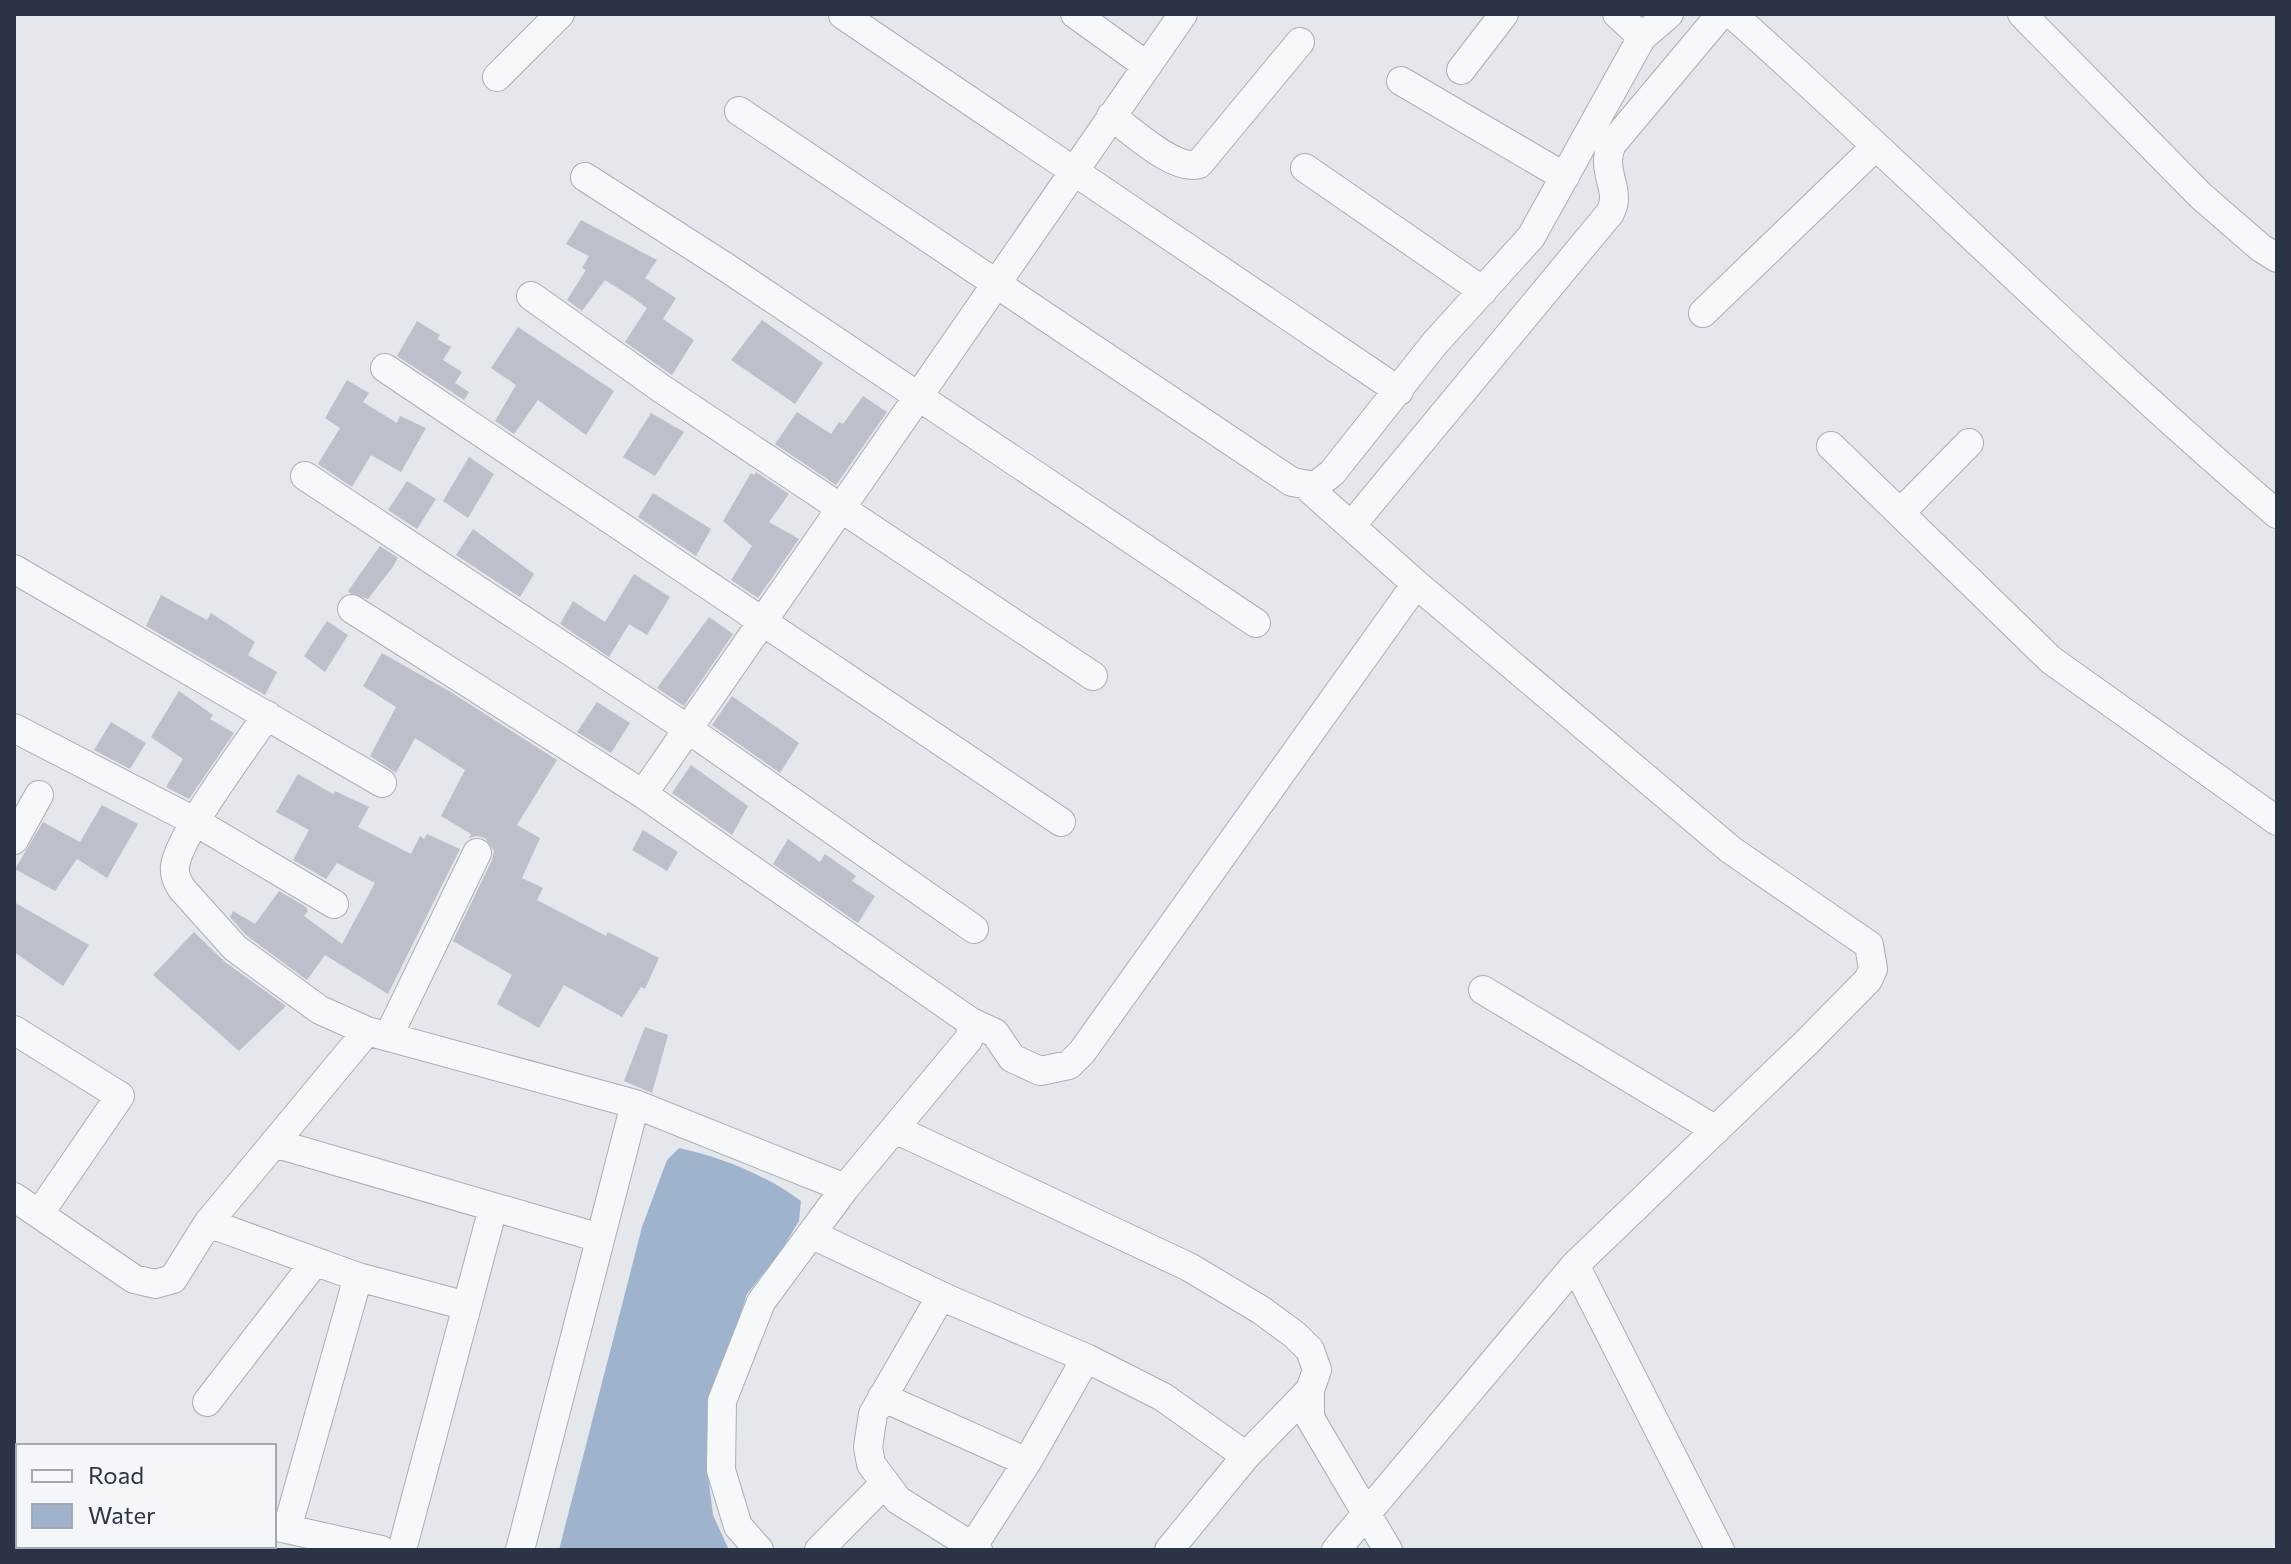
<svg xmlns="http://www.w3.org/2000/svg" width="2291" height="1564" font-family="Commissioner,sans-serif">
<rect width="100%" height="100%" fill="#e4e7ec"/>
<path fill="#9fb4cc" d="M 679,1148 C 723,1158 764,1174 801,1201 L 799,1221 L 779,1254 L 747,1294 L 712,1402 L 706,1459 L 713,1515 L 729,1550 L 559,1550 L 642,1227 L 667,1160 Z"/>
<path fill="#bbc0ca" d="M 581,220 L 657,260 L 645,278 L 676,298 L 663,319 L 694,340 L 672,375 L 625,342 L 647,308 L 632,297 L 605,280 L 582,311 L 567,300 L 586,270 L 582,268 L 589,256 L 566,244 Z
M 762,320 L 823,363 L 795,404 L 731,360 Z
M 417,321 L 440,335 L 437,339 L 451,347 L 443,360 L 462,372 L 455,383 L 469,392 L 464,400 L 397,356 Z
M 518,327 L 614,391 L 586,435 L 538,400 L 514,434 L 495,421 L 516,385 L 491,368 Z
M 347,380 L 369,393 L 363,402 L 397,423 L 400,416 L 426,428 L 401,472 L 371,455 L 352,487 L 318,464 L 340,428 L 325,418 Z
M 863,396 L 887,412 L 836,485 L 775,444 L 797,412 L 831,434 L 839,422 L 843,424 Z
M 651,413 L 684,432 L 655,476 L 623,457 Z
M 469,457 L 494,474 L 468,518 L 443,501 Z
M 756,472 L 789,494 L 769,522 L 799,539 L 758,598 L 731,580 L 752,546 L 723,521 L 751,473 L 754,475 Z
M 407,481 L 436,499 L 417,529 L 388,510 Z
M 653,493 L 711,529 L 696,556 L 638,517 Z
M 473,529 L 534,574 L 520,597 L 456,555 Z
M 380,546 L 398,558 L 392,568 L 368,599 L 350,593 L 348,591 Z
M 634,574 L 670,597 L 647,635 L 629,624 L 609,657 L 560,624 L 573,601 L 605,622 Z
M 161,595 L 207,620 L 211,613 L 255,642 L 248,655 L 277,672 L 265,695 L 146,626 Z
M 709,617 L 733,634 L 684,706 L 657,688 Z
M 327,621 L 348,635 L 325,672 L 304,656 Z
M 382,653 L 449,691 L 557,760 L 517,825 L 540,838 L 522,878 L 543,888 L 537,900 L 606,936 L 608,932 L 659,958 L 645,989 L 641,987 L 622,1017 L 564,985 L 539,1028 L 497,1004 L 512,975 L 453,941 L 492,860 L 494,851 L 485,838 L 477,836 L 469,838 L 471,834 L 441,816 L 465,770 L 415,738 L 396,773 L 370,756 L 396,707 L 363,686 Z
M 179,691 L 213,715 L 210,719 L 234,733 L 189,799 L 166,787 L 183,759 L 151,737 Z
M 732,696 L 799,743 L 780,773 L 712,725 Z
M 597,702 L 630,723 L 611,753 L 577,732 Z
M 111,722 L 146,743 L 130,769 L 94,750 Z
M 691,765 L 748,806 L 732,835 L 672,793 Z
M 298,774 L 333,794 L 335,791 L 369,807 L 358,827 L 411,854 L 420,836 L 424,839 L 427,834 L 460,849 L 388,994 L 325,955 L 307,980 L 246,935 L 230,917 L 233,911 L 255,924 L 279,891 L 306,907 L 308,911 L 304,916 L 342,944 L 375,883 L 337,863 L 326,879 L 293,860 L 309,830 L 276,812 Z
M 102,805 L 138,824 L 107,878 L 77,859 L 55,891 L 15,869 L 43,822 L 80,842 Z
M 643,830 L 678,852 L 667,871 L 632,850 Z
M 788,839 L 820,862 L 825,854 L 856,876 L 852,881 L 875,896 L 858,923 L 773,864 Z
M 14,902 L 89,945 L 63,986 L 14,952 Z
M 194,932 L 225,962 L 286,1006 L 239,1051 L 153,975 Z
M 645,1027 L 668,1035 L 652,1093 L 624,1081 Z"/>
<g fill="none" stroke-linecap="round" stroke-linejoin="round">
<defs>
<path id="minor" d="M 1075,14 L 1146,65
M 1617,14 L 1642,37
M 1732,14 C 1916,178 2089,354 2277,514
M 2022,14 L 2201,196 L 2261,248 L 2277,258
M 843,15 L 1399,391
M 1461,70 L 1504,14
M 497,77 L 560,14
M 1401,81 L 1565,177
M 739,111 L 1292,482 L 1315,486 L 1332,473 L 1435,343 L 1531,237 L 1642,37 L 1669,14
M 1111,116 C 1132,131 1175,172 1199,164 L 1300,42
M 1305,168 L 1483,291
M 585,177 L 727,268 L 1256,623
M 531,296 L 662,389 L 1093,676
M 1703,313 L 1875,147
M 385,368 L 1061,822
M 1831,446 L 2051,660 L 2277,821
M 305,476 L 688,729 L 974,929
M 1305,485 L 1416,584 L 1731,850 L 1869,945 L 1873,969 L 1868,980 L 1806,1043 L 1575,1265 L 1336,1550
M 1900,513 L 1969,443
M 1351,526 L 1610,213 C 1623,189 1599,172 1612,144 L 1721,14
M 14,569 L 382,783
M 352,609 L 643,794
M 267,715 C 246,747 180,833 175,866 C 174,875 177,881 182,889 L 235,948 L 320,1010 L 367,1031 L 635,1104 L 845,1188
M 14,728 L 196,822 L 334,904
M 14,840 L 39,795
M 1483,990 L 1716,1130
M 971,1022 L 995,1033 L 1012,1058 L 1040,1071 L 1069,1065 L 1082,1052 L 1416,584
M 14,1030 L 120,1096 L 39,1214
M 388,1037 L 477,853
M 895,1129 L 1189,1267 L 1261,1310 L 1295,1335 L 1310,1350 L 1317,1370 L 1310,1390 L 1310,1418 L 1388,1550
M 274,1143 L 600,1238
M 14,1197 L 134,1279 L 155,1284 L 173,1279 L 208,1223 L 367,1031
M 208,1223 L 358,1277 L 467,1306
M 811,1234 L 952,1301 L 1086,1358 L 1163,1397 L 1246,1456
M 1575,1265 L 1720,1550
M 941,1296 L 873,1414 L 868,1447 L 871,1464 L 898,1500 L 978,1550
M 882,1397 L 1027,1462
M 207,1402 L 315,1262
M 274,1526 L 381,1550
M 287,1529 L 358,1277
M 973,1546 L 1027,1462 L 1086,1358
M 402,1550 L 493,1208
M 520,1550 L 635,1104
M 759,1550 L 738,1526 L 721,1470 L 722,1401 L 761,1302 L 845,1188 L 968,1040 L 972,1030 L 971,1022 L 643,794 L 1183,14
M 819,1550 L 884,1484
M 1169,1550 L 1246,1456 L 1310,1390"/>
</defs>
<use href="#minor" stroke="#a9aeb7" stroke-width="30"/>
<use href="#minor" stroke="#f7f8fa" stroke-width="28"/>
</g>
<rect width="2291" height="1564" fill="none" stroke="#2b3445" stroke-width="32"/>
<rect x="16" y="1444" width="260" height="104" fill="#f4f6f9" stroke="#a4a8b1" stroke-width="2"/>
<rect x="32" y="1470" width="40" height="12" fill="#f7f8fa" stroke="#a4a8b1" stroke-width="2"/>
<text x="88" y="1484" font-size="24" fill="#2b3445">Road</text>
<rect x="32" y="1504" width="40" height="24" fill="#9fb4cc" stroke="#a4a8b1" stroke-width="2"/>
<text x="88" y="1524" font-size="24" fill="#2b3445">Water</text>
</svg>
